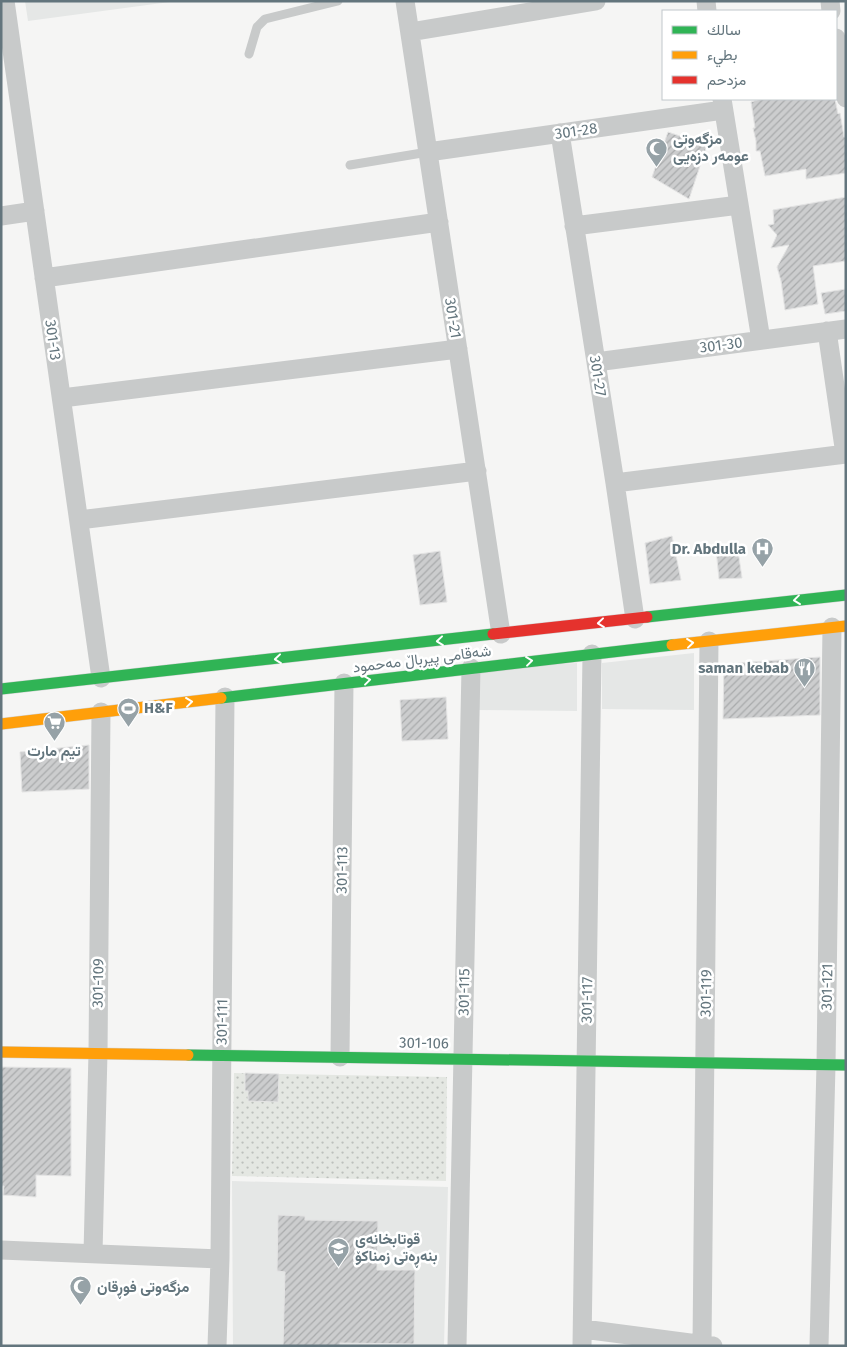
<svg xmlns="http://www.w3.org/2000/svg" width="847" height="1347" font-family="'Fira Sans',Vazirmatn,sans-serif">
<defs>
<pattern id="park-dots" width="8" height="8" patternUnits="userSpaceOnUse" patternTransform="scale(1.25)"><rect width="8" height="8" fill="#e4e7e2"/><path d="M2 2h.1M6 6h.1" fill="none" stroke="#bcc0bc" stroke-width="1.8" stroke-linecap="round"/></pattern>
<pattern id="building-hatch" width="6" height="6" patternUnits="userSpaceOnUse" patternTransform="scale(1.25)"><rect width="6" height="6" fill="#cccdce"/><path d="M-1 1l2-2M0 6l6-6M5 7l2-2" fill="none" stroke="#a9abac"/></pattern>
</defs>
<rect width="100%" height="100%" fill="#f5f5f4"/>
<path fill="#e5e7e6" d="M 25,1 L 177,1 L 28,21 Z
M 694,653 L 694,710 L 602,709 L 602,663 Z
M 577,663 L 577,711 L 476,710 L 476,669 Z
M 232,1181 L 448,1187 L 444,1346 L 233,1346 Z"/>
<path fill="url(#park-dots)" d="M 234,1073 L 447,1077 L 446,1181 L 232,1176 Z"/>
<path fill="url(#building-hatch)" stroke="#e4e4e4" d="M 761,99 L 835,99 L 838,114 L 840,113 L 844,137 L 846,137 L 846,173 L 806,179 L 806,169 L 765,176 L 760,151 L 756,151 L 756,141 L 753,128 L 755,128 L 751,102 Z
M 668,132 L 707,145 L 689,199 L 652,177 Z
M 846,197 L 846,261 L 813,266 L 818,304 L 785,310 L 781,281 L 777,267 L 789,245 L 771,248 L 777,235 L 768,225 L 774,224 L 773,210 Z
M 846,289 L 846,311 L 825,314 L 821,293 Z
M 672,536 L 681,580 L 650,584 L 645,543 Z
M 737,544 L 742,578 L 719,579 L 716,549 Z
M 440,551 L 447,602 L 420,605 L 413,555 Z
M 820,657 L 820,715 L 723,719 L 724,664 Z
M 446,697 L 448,739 L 402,741 L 400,700 Z
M 89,745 L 89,789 L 22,792 L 20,752 Z
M 1,1067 L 71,1068 L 71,1176 L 36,1175 L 36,1197 L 3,1195 L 4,1186 L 1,1186 Z
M 245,1073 L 279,1074 L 278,1102 L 248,1101 L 248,1091 L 245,1091 Z
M 278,1215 L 305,1216 L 305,1220 L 378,1221 L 377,1270 L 415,1270 L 414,1344 L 340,1343 L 340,1346 L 283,1346 L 285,1272 L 277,1271 Z"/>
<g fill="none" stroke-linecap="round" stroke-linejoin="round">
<defs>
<path id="fast" d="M 647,617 L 846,595
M 1,689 L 493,634
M 221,698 L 672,645
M 188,1055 L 846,1065"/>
<path id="slow" d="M 672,645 L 846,626
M 1,724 L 221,698
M 1,1052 L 188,1055"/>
<path id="jam" d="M 493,634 L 647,617"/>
</defs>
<use href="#fast" stroke="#d1d2d2" stroke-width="12"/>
<use href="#slow" stroke="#d1d2d2" stroke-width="12"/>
<use href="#jam" stroke="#d1d2d2" stroke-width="12"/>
<path stroke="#c8caca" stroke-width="9" d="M 249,54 L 257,27 L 265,19 L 338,1
M 350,165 L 428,152"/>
<path stroke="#c8caca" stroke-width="19" d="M 5,1 L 101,678
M 405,1 L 501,634
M 706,1 L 707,11
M 830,1 L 831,11
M 410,32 L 596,1
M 836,38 L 846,98
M 722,99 L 761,340
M 560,133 L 615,483 L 635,619
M 428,152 L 723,110
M 1,216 L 35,211
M 574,226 L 739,205
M 44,278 L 439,222
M 827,331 L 845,454
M 596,362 L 846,329
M 62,398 L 458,349
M 615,483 L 846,454
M 79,520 L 477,471
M 340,1057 L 344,683
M 1,1250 L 220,1259
M 93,1253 L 98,1053 L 101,712
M 583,1329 L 713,1346
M 702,1344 L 709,641
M 217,1346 L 220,1259 L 225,697
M 457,1346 L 471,668
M 582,1346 L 592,654
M 819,1346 L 826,1065 L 832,627"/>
<use href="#fast" stroke="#30b455" stroke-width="11"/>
<use href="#slow" stroke="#ff9f0a" stroke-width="11"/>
<use href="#jam" stroke="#e5322d" stroke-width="11"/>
</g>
<defs><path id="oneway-chevron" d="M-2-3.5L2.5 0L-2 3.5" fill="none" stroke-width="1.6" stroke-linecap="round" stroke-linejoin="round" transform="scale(1.25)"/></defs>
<g stroke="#fff">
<use href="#oneway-chevron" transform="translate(797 600) rotate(173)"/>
<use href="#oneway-chevron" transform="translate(601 623) rotate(174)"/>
<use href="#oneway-chevron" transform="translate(440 641) rotate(174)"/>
<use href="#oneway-chevron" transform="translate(690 643) rotate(-6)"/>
<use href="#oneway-chevron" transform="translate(278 659) rotate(174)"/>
<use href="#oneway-chevron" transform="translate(529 661) rotate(-7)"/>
<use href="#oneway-chevron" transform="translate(367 680) rotate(-7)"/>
<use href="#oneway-chevron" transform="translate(189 702) rotate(-7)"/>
</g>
<defs>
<symbol id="mosque-pin" viewBox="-11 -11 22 30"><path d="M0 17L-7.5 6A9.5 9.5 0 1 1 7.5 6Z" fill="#96a2a7" stroke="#fff"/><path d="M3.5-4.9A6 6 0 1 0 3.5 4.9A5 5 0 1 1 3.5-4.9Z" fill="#fff"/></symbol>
<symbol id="hospital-pin" viewBox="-11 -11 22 30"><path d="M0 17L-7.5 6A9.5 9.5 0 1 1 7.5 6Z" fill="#96a2a7" stroke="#fff"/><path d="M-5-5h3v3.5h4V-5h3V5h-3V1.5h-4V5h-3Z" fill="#fff"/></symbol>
<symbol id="restaurant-pin" viewBox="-11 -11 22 30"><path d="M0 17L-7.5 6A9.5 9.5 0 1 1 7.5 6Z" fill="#96a2a7" stroke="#fff"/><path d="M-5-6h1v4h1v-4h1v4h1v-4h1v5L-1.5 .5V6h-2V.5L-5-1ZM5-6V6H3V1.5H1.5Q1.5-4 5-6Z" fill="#fff"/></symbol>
<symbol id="stadium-pin" viewBox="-11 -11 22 30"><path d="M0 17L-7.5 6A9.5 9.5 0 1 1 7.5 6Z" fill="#96a2a7" stroke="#fff"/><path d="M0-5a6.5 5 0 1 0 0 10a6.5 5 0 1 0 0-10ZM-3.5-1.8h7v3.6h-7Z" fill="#fff"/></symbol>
<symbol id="supermarket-pin" viewBox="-11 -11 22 30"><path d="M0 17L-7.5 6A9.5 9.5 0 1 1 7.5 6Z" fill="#96a2a7" stroke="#fff"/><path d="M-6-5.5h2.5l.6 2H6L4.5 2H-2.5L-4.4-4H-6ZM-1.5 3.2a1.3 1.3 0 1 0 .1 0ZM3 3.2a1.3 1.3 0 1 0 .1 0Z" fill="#fff"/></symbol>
<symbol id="school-pin" viewBox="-11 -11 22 30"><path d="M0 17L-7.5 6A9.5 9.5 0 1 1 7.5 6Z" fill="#96a2a7" stroke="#fff"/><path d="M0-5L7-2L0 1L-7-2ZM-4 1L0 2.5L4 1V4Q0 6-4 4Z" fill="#fff"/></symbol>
</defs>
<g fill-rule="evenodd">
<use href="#mosque-pin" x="644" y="136" width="25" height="34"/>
<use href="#hospital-pin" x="750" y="536" width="25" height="34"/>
<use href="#restaurant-pin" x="792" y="656" width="25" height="34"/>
<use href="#stadium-pin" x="116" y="696" width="25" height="34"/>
<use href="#supermarket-pin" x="42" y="710" width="25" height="34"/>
<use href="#school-pin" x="326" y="1236" width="25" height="34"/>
<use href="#mosque-pin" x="68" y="1274" width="25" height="34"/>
</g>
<g text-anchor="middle" stroke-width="5" stroke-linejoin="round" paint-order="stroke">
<g font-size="15" fill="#63757d" stroke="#fff">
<text transform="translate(576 131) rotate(-8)" y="5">301-28</text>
<text transform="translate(453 318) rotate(81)" y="5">301-21</text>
<text transform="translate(53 340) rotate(82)" y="5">301-13</text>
<text transform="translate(721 345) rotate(-7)" y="5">301-30</text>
<text transform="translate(598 376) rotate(81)" y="5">301-27</text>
<text transform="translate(422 659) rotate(-7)" y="5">شەقامی پیرباڵ مەحمود</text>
<text transform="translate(342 870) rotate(-89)" y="5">301-113</text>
<text transform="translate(98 983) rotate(-89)" y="5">301-109</text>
<text transform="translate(827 987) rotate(-89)" y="5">301-121</text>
<text transform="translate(464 992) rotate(-89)" y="5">301-115</text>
<text transform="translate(706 993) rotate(-89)" y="5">301-119</text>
<text transform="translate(587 1000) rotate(-89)" y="5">301-117</text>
<text transform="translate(222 1022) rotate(-89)" y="5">301-111</text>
<text transform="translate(424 1043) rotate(1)" y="5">301-106</text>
</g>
<g font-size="15" font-weight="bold" fill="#63757d" stroke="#fff" text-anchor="start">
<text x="673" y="144">مزگەوتی<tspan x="673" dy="17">عومەر دزەیی</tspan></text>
<text x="746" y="554" text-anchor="end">Dr. Abdulla</text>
<text x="789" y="673" text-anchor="end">saman kebab</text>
<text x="144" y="713">H&amp;F</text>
<text x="54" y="756" text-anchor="middle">تیم مارت</text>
<text x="355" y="1244">قوتابخانەی<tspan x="355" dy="17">بنەڕەتی زمناکۆ</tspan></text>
<text x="97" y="1292">مزگەوتی فوڕقان</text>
</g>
</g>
<rect width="847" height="1347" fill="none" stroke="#63757d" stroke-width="5"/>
<rect x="662" y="10" width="175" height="90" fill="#ffffff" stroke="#c1c8cb"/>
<rect x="672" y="26" width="25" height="8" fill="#30b455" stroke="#c1c8cb"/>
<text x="707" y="35" font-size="15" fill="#63757d">سالك</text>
<rect x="672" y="51" width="25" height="8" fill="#ff9f0a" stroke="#c1c8cb"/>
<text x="707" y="60" font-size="15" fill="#63757d">بطيء</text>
<rect x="672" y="76" width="25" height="8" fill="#e5322d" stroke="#c1c8cb"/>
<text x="707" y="85" font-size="15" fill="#63757d">مزدحم</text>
</svg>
